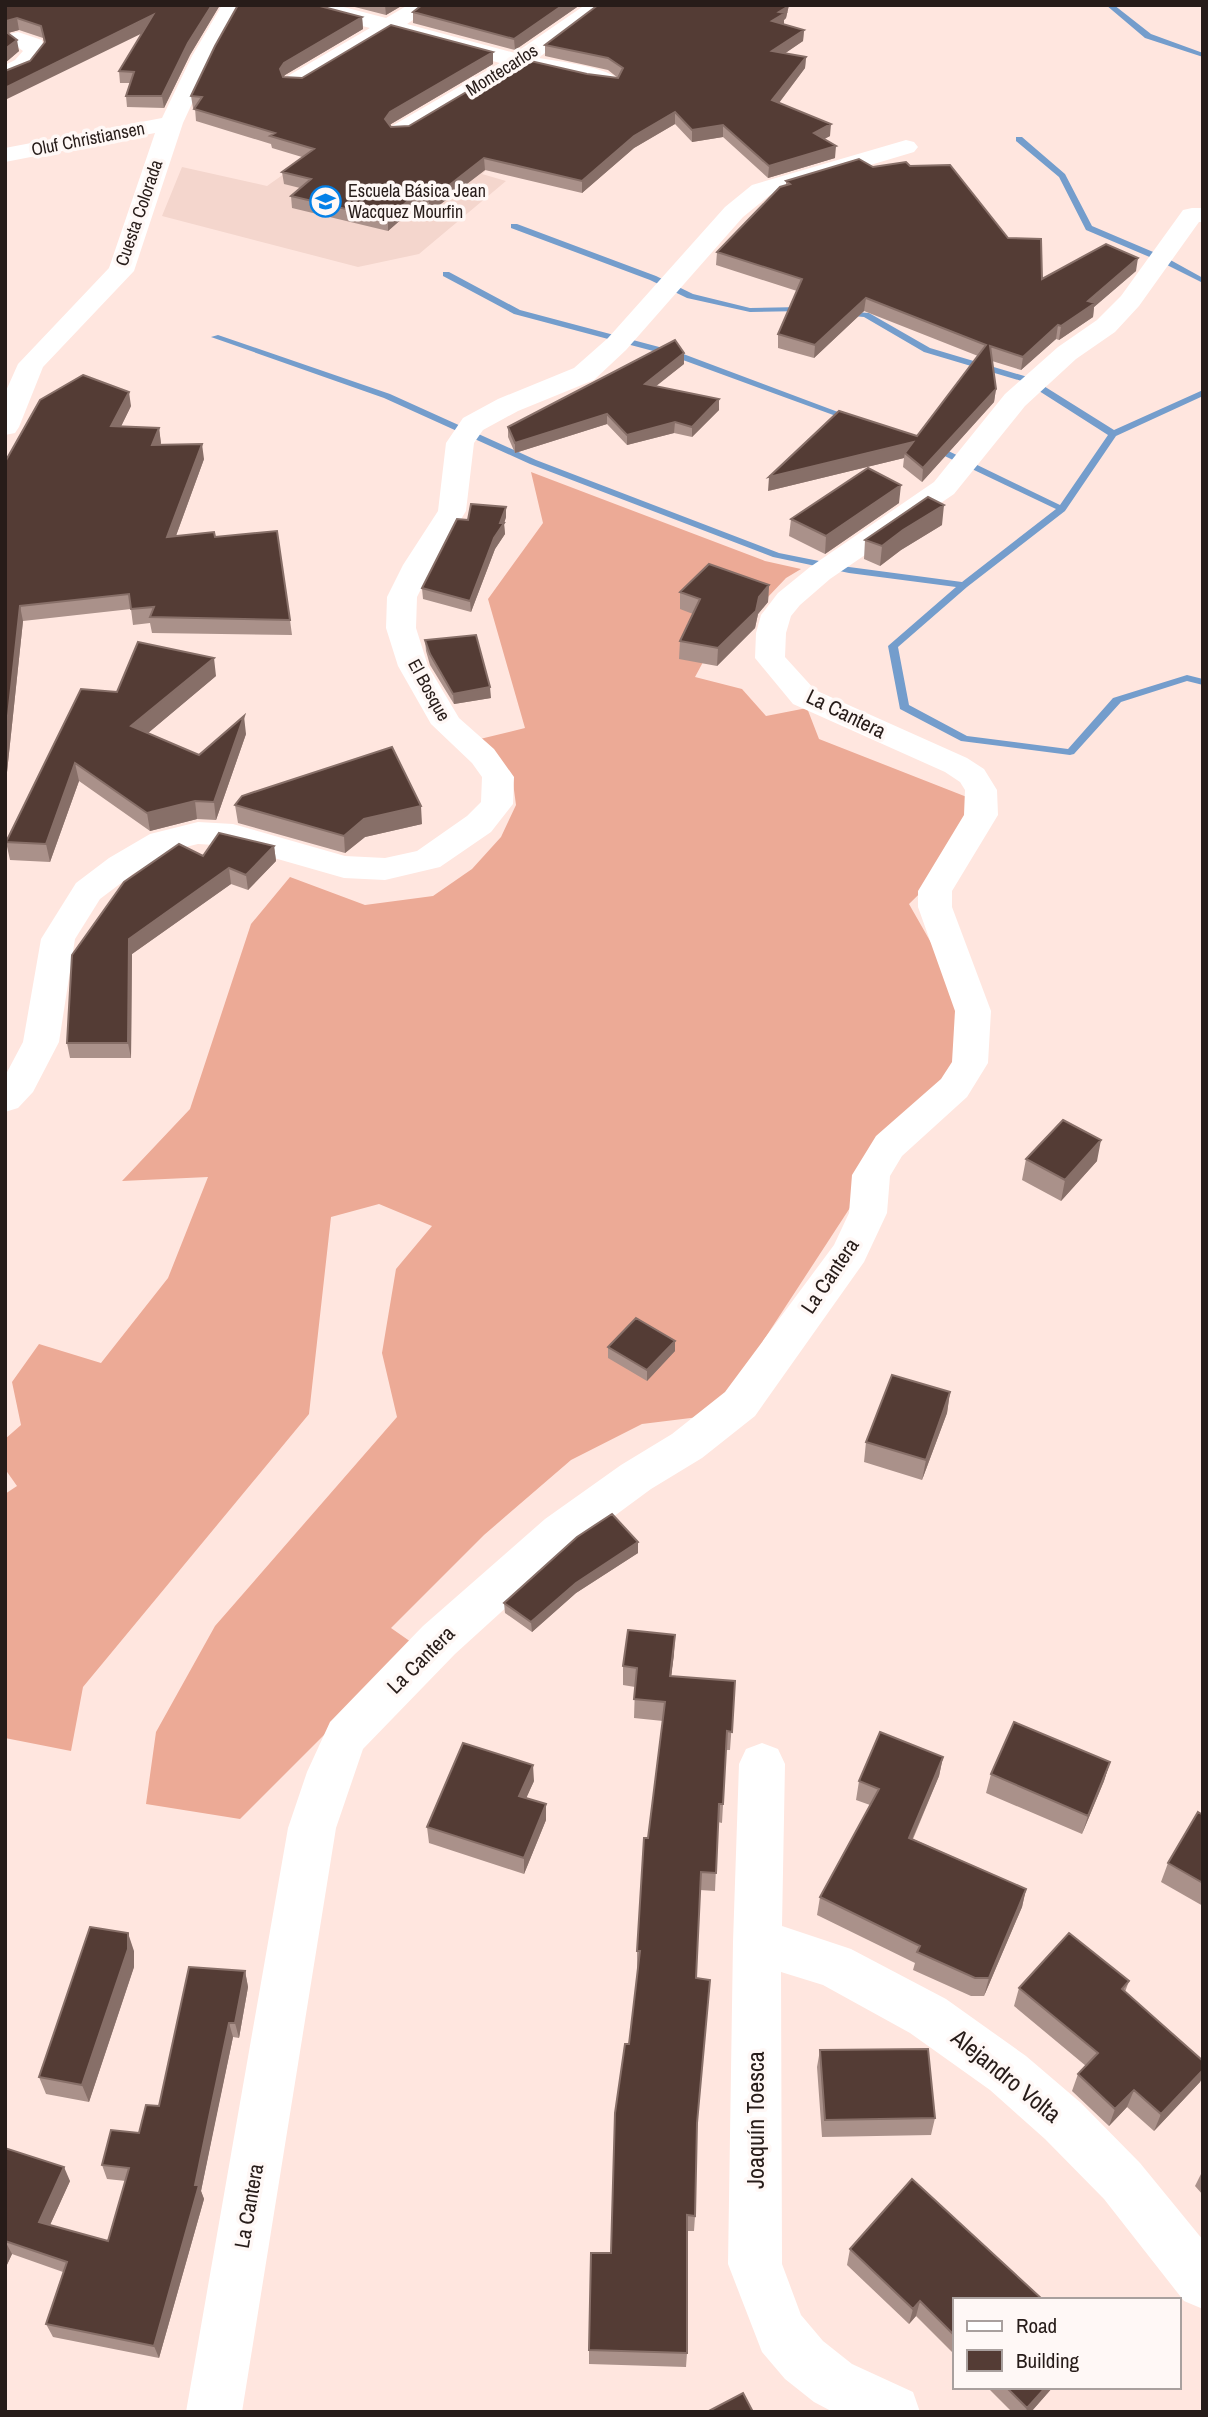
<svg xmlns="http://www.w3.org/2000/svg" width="1208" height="2417" font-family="'Archivo Narrow',sans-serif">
<rect width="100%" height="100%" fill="#ffe6df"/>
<path fill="#f4d6cd" d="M 356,123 L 500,157 L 482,174 L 506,181 L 419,254 L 358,267 L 162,216 L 182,167 L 267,186 Z"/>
<path fill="#ecaa96" d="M 531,472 L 765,561 L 801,569 L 786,578 L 767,598 L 714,596 L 687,624 L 717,636 L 695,677 L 742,689 L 766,716 L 807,708 L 819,739 L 977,801 L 963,851 L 909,904 L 983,1034 L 885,1154 L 715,1415 L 642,1424 L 571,1460 L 484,1535 L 391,1628 L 421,1649 L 370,1689 L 240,1819 L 146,1804 L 156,1732 L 215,1626 L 397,1417 L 382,1353 L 396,1269 L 432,1226 L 379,1204 L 331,1217 L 309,1414 L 83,1687 L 71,1751 L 5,1738 L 5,1494 L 17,1486 L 5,1469 L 5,1439 L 21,1425 L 12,1382 L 39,1344 L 101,1363 L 168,1278 L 208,1177 L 122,1181 L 190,1109 L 251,924 L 290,877 L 365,905 L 433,896 L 472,869 L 501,837 L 516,805 L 512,775 L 480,739 L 525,728 L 488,599 L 543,523 Z"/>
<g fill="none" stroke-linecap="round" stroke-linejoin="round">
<path fill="#749dcc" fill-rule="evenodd" d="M 1106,5 L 1114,5 L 1151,34 L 1203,53 L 1203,57 L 1145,38 Z
M 1016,137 L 1022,137 L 1065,174 L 1092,226 L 1165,257 L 1203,278 L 1203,283 L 1159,261 L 1086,230 L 1059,177 L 1016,141 Z
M 511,224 L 517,224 L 656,276 L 693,294 L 750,308 L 803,307 L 807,309 L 803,311 L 750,312 L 687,298 L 650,280 L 511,228 Z
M 443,272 L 449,272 L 520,310 L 678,352 L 854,418 L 847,420 L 672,356 L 514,314 L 443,276 Z
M 843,311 L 869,313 L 930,348 L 1031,378 L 1114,430 L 1203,390 L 1203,396 L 1116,436 L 1065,511 L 967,587 L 898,647 L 909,705 L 967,736 L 1068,749 L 1113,698 L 1187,675 L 1203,679 L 1203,685 L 1187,681 L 1121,702 L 1074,754 L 1070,755 L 961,741 L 900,709 L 888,646 L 956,587 L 849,573 L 773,557 L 530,464 L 384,398 L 211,337 L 218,335 L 390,394 L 536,460 L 779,553 L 849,567 L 962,582 L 1056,509 L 930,449 L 930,445 L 936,445 L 1060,505 L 1108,435 L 1025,382 L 924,352 L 864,317 L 843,315 Z"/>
<path fill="#fff" fill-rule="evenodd" d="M 222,5 L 244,5 L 214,56 L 183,123 L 134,271 L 43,367 L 19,427 L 15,433 L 5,435 L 5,393 L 18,364 L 109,268 L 155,133 L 5,162 L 5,148 L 162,118 L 192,56 Z
M 299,5 L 336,5 L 386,18 L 408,5 L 435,5 L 407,24 L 515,53 L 585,5 L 611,5 L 538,58 C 557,61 611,67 621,82 L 618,87 C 606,90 541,72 522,68 L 408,136 L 392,136 L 388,131 L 392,126 L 500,63 L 391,34 L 302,87 L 286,87 L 283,82 L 286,77 L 370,28 L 302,10 Z
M 18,32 L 42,40 L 45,52 L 31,70 L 5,81 L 5,65 L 15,60 L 23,51 L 7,39 L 10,34 Z
M 906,140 L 914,142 L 918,147 L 914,152 L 770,195 L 743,217 L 626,350 L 594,380 L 518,411 L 483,430 L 474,443 L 466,511 L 433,565 L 417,597 L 416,628 L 428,666 L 459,718 L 494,749 L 514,777 L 513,804 L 491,832 L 440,867 L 385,880 L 344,878 L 232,846 L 198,844 L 173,850 L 133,874 L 100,899 L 75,939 L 59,1042 L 33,1092 L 18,1108 L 5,1112 L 5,1076 L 23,1042 L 41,939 L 76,883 L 109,858 L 150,834 L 198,822 L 233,824 L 345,856 L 385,858 L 417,851 L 467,816 L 481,802 L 482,777 L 472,763 L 431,724 L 398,666 L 386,628 L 387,597 L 403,565 L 438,511 L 446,443 L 463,418 L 498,399 L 574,368 L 608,338 L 725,207 L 752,185 Z
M 1192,208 L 1203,208 L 1203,222 L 1199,222 L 1139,306 L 1115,332 L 1076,359 L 1025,406 L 954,494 L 830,579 L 800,605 L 791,616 L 786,633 L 785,657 L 815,690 L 967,758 L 984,769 L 997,790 L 998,815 L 952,891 L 952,907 L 991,1011 L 988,1063 L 967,1097 L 902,1156 L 890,1176 L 887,1213 L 864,1262 L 755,1416 L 702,1458 L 651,1489 L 575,1545 L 455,1654 L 363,1749 L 336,1828 L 242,2412 L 186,2412 L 288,1828 L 307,1772 L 330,1722 L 423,1626 L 545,1519 L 621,1465 L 672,1434 L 725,1392 L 834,1245 L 849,1213 L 852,1175 L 876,1136 L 941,1079 L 952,1062 L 955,1011 L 918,907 L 918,891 L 964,815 L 965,790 L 960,782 L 945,772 L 793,704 L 755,658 L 756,633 L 761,615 L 778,593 L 810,567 L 934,482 L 1005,394 L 1058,347 L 1097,320 L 1121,296 L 1183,210 Z
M 762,1743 L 778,1749 L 785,1764 L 782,1926 L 851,1949 L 946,1999 L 1026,2056 L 1081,2103 L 1140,2163 L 1203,2240 L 1203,2309 L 1184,2301 L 1104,2199 L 1045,2139 L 990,2090 L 910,2033 L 823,1985 L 781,1972 L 782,2264 L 801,2315 L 823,2341 L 852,2364 L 913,2392 L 920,2412 L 833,2412 L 814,2402 L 785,2379 L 762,2352 L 728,2264 L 733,1942 L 739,1764 L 746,1749 Z"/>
</g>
<path fill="#aa918a" d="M 5,5 L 220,5 L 190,55 L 164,108 L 127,107 L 126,96 L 130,83 L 120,83 L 119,71 L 142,33 L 30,61 L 44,43 L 43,38 L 19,30 L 8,33 L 19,51 L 5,63 Z
M 347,5 L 403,5 L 386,15 Z
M 422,5 L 580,5 L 515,50 L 413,23 L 413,12 Z
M 598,5 L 789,5 L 786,18 L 784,20 L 784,24 L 804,30 L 803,41 L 785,53 L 806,57 L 805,68 L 779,103 L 830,136 L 824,139 L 835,158 L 768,178 L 723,137 L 692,142 L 675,124 L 634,148 L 582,193 L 485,170 L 429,213 L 413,209 L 388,231 L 292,208 L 291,196 L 300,188 L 284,184 L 282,172 L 302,157 L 272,148 L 271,144 L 196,121 L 195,108 L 193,108 L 191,96 L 362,17 L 363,29 L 285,75 L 283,77 L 302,78 L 493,64 L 391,124 L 390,125 L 391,127 L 409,126 L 587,74 L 618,78 L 608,70 L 545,56 L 545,45 Z
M 910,166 L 1008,238 L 1042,279 L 1136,271 L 1094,307 L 1093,317 L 1059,340 L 1056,339 L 1021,370 L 992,361 L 996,389 L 994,402 L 922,482 L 903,467 L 904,458 L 768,491 L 917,436 L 978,356 L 864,311 L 814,358 L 778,348 L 778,334 L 797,291 L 716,265 L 717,252 L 786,185 L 786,181 L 873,167 Z
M 684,364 L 655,386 L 719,399 L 719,410 L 692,437 L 674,433 L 627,445 L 607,424 L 515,453 L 508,437 L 508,427 Z
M 131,406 L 121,426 L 159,428 L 161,445 L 204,459 L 176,536 L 215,537 L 290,620 L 292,635 L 152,633 L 150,623 L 133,625 L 131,609 L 23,621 L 5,791 L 5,462 Z
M 899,503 L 825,554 L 789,536 L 791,519 Z
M 506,507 L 506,517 L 504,523 L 505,534 L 495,549 L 471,612 L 423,599 L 422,588 L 468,520 Z
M 942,525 L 901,550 L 880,566 L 864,559 L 865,540 Z
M 769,585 L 768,602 L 758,614 L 755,628 L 717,666 L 679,659 L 680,641 L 693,614 L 680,609 L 680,592 Z
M 425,640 L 491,698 L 454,704 L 430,665 L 426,651 Z
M 216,676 L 148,733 L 199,755 L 246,734 L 216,820 L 197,819 L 150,831 L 79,781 L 50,862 L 10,860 L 6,842 L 117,692 Z
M 235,805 L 422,824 L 365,837 L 345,853 L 238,823 Z
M 274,846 L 276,861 L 248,890 L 231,884 L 132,954 L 131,1058 L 70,1058 L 67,1043 L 203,856 Z
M 1026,1159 L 1097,1161 L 1061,1201 L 1022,1180 Z
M 608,1347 L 675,1351 L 647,1381 L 608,1358 Z
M 950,1392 L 947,1413 L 922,1480 L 864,1462 L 866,1442 Z
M 638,1542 L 638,1553 L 576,1593 L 532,1632 L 505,1613 L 504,1603 Z
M 674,1654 L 671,1676 L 735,1681 L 730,1750 L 726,1750 L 722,1823 L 718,1822 L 715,1891 L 700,1890 L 696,1978 L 697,2128 L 695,2216 L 694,2231 L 687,2231 L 687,2353 L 686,2367 L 589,2364 L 589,2350 L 611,2253 L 629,2044 L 638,1969 L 637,1968 L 637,1951 L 648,1838 L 663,1721 L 634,1718 L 635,1687 L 623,1685 L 623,1666 Z
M 943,1757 L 939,1776 L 913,1839 L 1026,1889 L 1022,1907 L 984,1996 L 971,1996 L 913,1970 L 915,1963 L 817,1915 L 820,1897 L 870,1805 L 856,1800 L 859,1781 Z
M 1110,1762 L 1104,1781 L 1082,1834 L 986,1793 L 991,1774 Z
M 534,1781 L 526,1798 L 546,1820 L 524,1874 L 429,1843 L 427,1827 Z
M 1203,1815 L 1203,1906 L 1161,1882 L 1168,1863 Z
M 134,1951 L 134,1967 L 89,2102 L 46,2094 L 39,2077 Z
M 245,1971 L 248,1987 L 239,2038 L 233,2037 L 216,2117 L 201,2191 L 204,2199 L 159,2358 L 53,2337 L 46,2324 L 63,2272 L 12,2254 L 5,2269 L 5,2148 L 70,2181 L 50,2225 L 108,2241 L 126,2181 L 107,2179 L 102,2165 L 139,2133 L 159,2106 Z
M 1129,1981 L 1125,1992 L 1203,2061 L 1203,2076 L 1200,2082 L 1154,2131 L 1127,2107 L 1109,2126 L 1072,2091 L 1078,2074 L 1086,2066 L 1014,2006 L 1019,1988 Z
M 820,2050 L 935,2118 L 931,2135 L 822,2137 L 817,2067 Z
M 1203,2170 L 1203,2195 L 1195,2186 Z
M 850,2249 L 954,2300 L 954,2354 L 916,2316 L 909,2324 L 847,2265 Z
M 987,2387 L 1053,2387 L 1031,2412 L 1012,2412 Z"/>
<path fill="#876f68" d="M 212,5 L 220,5 L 190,55 L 164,108 L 162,96 L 188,43 Z
M 385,5 L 403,5 L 386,15 Z
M 563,5 L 580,5 L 515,50 L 514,39 Z
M 787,5 L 789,5 L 786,18 L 784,20 L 784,25 L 772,21 L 779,12 Z
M 153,15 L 155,27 L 5,100 L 5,88 Z
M 362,17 L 363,29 L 285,75 L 281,81 L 280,69 L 284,63 Z
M 17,18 L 19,30 L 8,33 L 5,41 L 6,21 Z
M 804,30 L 803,41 L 771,63 L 772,51 Z
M 17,40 L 19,51 L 5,63 L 5,49 Z
M 493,52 L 493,64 L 391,124 L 385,131 L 385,119 L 390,112 Z
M 806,57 L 805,68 L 772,112 L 772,100 Z
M 675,112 L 675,124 L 634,148 L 582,193 L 582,181 L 634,136 Z
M 831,124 L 830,136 L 813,145 L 814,133 Z
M 723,125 L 723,137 L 692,142 L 692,130 Z
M 836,146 L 835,158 L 768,178 L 769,166 Z
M 484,158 L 485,170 L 429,213 L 429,201 Z
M 412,197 L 413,209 L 388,231 L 388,219 Z
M 1138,258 L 1136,271 L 1094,307 L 1093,317 L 1059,340 L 1061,326 Z
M 866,298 L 864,311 L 814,358 L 815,345 Z
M 1058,325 L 1056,339 L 1021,370 L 1023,357 Z
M 684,353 L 684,364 L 645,395 L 645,384 Z
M 996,389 L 994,402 L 922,482 L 923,468 Z
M 129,392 L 131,406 L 114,441 L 111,426 Z
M 719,399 L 719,410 L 692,437 L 692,427 Z
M 607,414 L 607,424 L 515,453 L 515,443 Z
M 675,422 L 674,433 L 627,445 L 627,435 Z
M 159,428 L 161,443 L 155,460 L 152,445 Z
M 913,442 L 905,453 L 904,458 L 768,491 L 769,477 Z
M 202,444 L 204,459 L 170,552 L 167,537 Z
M 901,485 L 899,503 L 825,554 L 826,536 Z
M 944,505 L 942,525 L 901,550 L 880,566 L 882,546 L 903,530 Z
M 506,507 L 506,517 L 504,524 L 505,534 L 495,549 L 471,612 L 470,601 Z
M 769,585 L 768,602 L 758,614 L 755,628 L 717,666 L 718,648 Z
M 20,606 L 23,621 L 5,791 L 5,743 Z
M 214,658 L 216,676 L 135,744 L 131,726 Z
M 490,687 L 491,698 L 454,704 L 453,694 Z
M 244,716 L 246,734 L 216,820 L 214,802 Z
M 75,763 L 79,781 L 50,862 L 46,844 Z
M 195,801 L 197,819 L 150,831 L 147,813 Z
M 421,806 L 422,824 L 365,837 L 345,853 L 344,836 L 364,819 Z
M 274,846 L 276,861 L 248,890 L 246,875 Z
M 229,868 L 231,884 L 132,954 L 131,1058 L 128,1043 L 129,939 Z
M 1101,1140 L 1097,1161 L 1061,1201 L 1065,1180 Z
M 675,1341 L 675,1351 L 647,1381 L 647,1370 Z
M 950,1392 L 947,1413 L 922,1480 L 926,1460 Z
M 638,1542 L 638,1553 L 576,1593 L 532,1632 L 531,1622 L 576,1583 Z
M 675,1635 L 674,1654 L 669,1695 L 670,1676 Z
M 943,1757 L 939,1776 L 905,1856 L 909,1838 Z
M 1110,1762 L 1104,1781 L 1082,1834 L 1088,1816 Z
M 533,1765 L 534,1781 L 520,1812 L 519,1796 Z
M 546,1804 L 546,1820 L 524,1874 L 524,1858 Z
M 1026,1889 L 1022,1907 L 984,1996 L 989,1978 Z
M 128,1933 L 134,1951 L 134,1967 L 89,2102 L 82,2085 Z
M 245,1971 L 248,1987 L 239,2038 L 235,2023 Z
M 229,2023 L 233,2037 L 201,2191 L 204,2199 L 159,2358 L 154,2346 L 195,2185 Z
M 1203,2070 L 1203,2076 L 1200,2082 L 1154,2131 L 1161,2114 Z
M 1134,2090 L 1127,2107 L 1109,2126 L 1115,2109 Z
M 64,2167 L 70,2181 L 45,2236 L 39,2222 Z
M 5,2241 L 12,2254 L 5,2269 Z
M 920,2301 L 916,2316 L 909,2324 L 913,2309 Z
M 1046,2387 L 1053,2387 L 1031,2412 L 1026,2412 L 1027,2408 Z"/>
<path fill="#543c35" stroke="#876f68" stroke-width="2" d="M 5,5 L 212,5 L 188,43 L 162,96 L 126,96 L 134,72 L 119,71 L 153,15 L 5,88 L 5,71 L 30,61 L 45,42 L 41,26 L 17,18 L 6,21 L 5,23 Z
M 238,5 L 316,5 L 362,17 L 284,63 L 280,69 L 283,77 L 302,78 L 391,25 L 493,52 L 390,112 L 385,119 L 391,127 L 409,126 L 522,59 L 587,74 L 618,78 L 623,68 L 608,58 L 545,45 L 598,5 L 787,5 L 787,7 L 779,12 L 785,13 L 772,21 L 804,30 L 772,51 L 806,57 L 772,100 L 831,124 L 814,133 L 836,146 L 769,166 L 723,125 L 692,130 L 675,112 L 634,136 L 582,181 L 484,158 L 429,201 L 412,197 L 388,219 L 291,196 L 311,179 L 282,172 L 314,149 L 270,136 L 275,133 L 194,109 L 202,97 L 191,96 L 215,46 Z
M 422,5 L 563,5 L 514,39 L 413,12 Z
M 5,31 L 17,40 L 5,49 Z
M 859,159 L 873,167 L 906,162 L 910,166 L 950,165 L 1008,238 L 1041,239 L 1042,279 L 1106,244 L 1138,258 L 1088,301 L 1095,303 L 1061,326 L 1058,325 L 1023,357 L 990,346 L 996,389 L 923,468 L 905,453 L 913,442 L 769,477 L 839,411 L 917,436 L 986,345 L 866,298 L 815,345 L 778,334 L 802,279 L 717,252 L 780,187 L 790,184 L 786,181 Z
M 675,340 L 684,353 L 645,384 L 719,399 L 692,427 L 675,422 L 627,435 L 607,414 L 515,443 L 508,427 Z
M 83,375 L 129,392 L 111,426 L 159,428 L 152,445 L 202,444 L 167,537 L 214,532 L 215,537 L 277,531 L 290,620 L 150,617 L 154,607 L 131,609 L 129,594 L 20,606 L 5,743 L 5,462 L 40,400 Z
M 868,468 L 901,485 L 826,536 L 791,519 Z
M 928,497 L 944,505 L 903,530 L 882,546 L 865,540 Z
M 471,504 L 506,507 L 500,523 L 504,523 L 494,538 L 470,601 L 422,588 L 454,525 L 457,519 L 468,520 Z
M 709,564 L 769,585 L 759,597 L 756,611 L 718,648 L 680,641 L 700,599 L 680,592 Z
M 476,635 L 490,687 L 453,694 L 430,654 L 425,640 Z
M 138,642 L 214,658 L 131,726 L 199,755 L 244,716 L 214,802 L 195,801 L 147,813 L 75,763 L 46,844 L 6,842 L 81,689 L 117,692 Z
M 392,747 L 421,806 L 364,819 L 344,836 L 235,805 L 242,796 Z
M 219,833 L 274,846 L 246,875 L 229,868 L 129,939 L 128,1043 L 67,1043 L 72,955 L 124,882 L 179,844 L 203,856 Z
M 1063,1120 L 1101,1140 L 1065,1180 L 1026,1159 Z
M 636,1318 L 675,1341 L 647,1370 L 608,1347 Z
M 892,1375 L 950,1392 L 926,1460 L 866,1442 Z
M 612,1514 L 638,1542 L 576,1583 L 531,1622 L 504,1603 L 577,1537 Z
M 628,1630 L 675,1635 L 670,1676 L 735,1681 L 732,1732 L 727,1731 L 723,1804 L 719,1804 L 716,1873 L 701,1872 L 696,1978 L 710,1980 L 697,2123 L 695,2216 L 687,2215 L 687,2353 L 589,2350 L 591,2253 L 611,2253 L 615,2113 L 625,2044 L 629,2044 L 640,1951 L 637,1951 L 644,1838 L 648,1838 L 665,1702 L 634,1699 L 637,1668 L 623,1666 Z
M 1014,1722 L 1110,1762 L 1088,1816 L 991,1774 Z
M 880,1732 L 943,1757 L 909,1838 L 1026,1889 L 989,1978 L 975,1978 L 917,1952 L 920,1946 L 820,1897 L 879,1789 L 859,1781 Z
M 463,1743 L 533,1765 L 519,1796 L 546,1804 L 524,1858 L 427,1827 Z
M 1198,1812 L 1203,1815 L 1203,1883 L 1168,1863 Z
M 90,1927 L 128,1933 L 128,1949 L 82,2085 L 39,2077 Z
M 1069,1933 L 1129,1981 L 1122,1989 L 1203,2061 L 1203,2070 L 1161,2114 L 1134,2090 L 1115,2109 L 1078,2074 L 1098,2053 L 1019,1988 Z
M 189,1967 L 245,1971 L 235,2023 L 229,2023 L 212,2103 L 195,2185 L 199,2185 L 154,2346 L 46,2324 L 67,2262 L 5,2241 L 5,2148 L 64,2167 L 39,2222 L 108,2241 L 129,2168 L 102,2165 L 111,2130 L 139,2133 L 146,2105 L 159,2106 Z
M 928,2049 L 935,2118 L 825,2120 L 820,2050 Z
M 912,2179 L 1043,2300 L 954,2300 L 954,2335 L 920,2301 L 913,2309 L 850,2249 Z
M 1006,2387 L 1046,2387 L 1027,2408 Z
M 743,2393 L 753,2412 L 707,2412 Z"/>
<defs>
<symbol id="school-ring" viewBox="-11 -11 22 22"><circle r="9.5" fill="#fff8f6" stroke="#0480e7" stroke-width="1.5"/><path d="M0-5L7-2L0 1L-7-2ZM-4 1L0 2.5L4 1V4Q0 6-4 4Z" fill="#0480e7"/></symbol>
</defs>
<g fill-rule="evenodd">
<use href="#school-ring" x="308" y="184" width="35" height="35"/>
</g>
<g text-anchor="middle" stroke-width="7" stroke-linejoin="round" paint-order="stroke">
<g font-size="18" fill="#271c19" stroke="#fff8f6">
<text transform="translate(502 70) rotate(-32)" y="6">Montecarlos</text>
<text transform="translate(88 139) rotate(-11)" y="6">Oluf Christiansen</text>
<text transform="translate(139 213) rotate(-71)" y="6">Cuesta Colorada</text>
<text transform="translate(429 690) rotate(61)" y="6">El Bosque</text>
</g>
<g font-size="18" fill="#271c19" stroke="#fff8f6" text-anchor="start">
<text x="348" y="197">Escuela Básica Jean<tspan x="348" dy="21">Wacquez Mourfin</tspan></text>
</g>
<g font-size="21" fill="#271c19" stroke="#fff8f6">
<text transform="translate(846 714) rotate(26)" y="7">La Cantera</text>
<text transform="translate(830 1276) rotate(-56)" y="7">La Cantera</text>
<text transform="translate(421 1660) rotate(-45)" y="7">La Cantera</text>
<text transform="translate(249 2206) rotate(-80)" y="7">La Cantera</text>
</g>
<g font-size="24" fill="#271c19" stroke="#fff8f6">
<text transform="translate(1006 2076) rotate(39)" y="8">Alejandro Volta</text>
<text transform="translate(756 2120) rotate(-90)" y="8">Joaquín Toesca</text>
</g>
</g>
<rect width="1208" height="2417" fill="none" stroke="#271c19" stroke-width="14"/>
<rect x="953" y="2298" width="228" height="91" fill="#fff8f6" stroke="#a9a09e" stroke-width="2"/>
<rect x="967" y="2321" width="35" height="10" fill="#ffffff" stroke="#a9a09e" stroke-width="2"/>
<text x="1016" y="2333" font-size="21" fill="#271c19">Road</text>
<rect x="967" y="2350" width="35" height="21" fill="#543c35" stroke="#a9a09e" stroke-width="2"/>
<text x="1016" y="2368" font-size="21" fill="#271c19">Building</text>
</svg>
